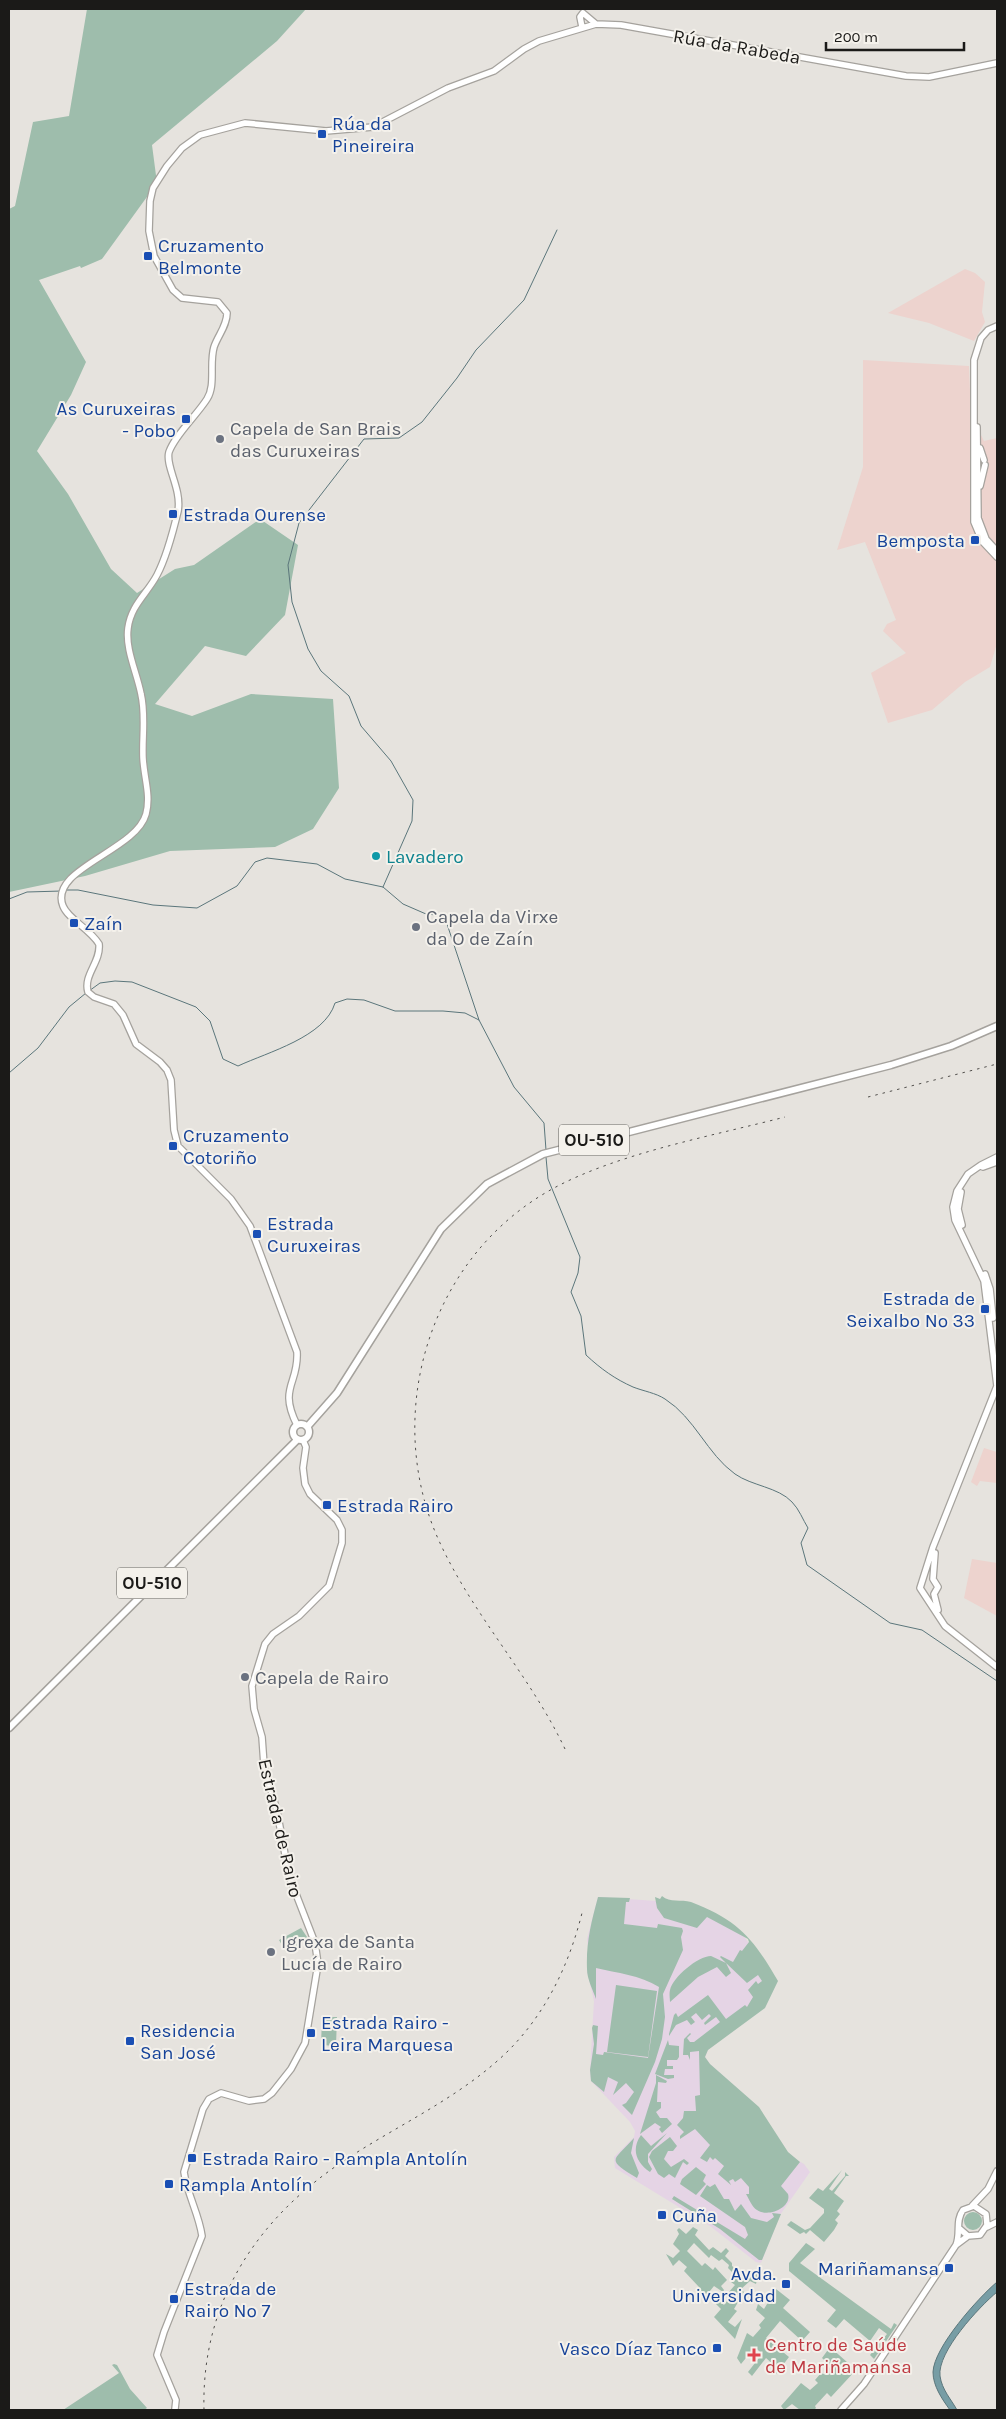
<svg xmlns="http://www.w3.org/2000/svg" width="1006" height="2419" font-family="Karla,sans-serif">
<rect width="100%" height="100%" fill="#e6e3de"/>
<path fill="#edd3ce" d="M 965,269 L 975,273 L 985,282 L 982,312 L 985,322 L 974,341 L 929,323 L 888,313 Z
M 863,360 L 969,366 L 971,415 L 984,441 L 997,438 L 997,643 L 990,667 L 965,682 L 932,710 L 888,723 L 871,673 L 906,653 L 883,631 L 887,624 L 896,620 L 865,542 L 837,550 L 863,467 Z
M 984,1448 L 997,1452 L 997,1483 L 980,1481 L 977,1486 L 971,1482 Z
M 972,1559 L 997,1563 L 997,1616 L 964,1598 Z"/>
<path fill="#e5d4e5" d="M 598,1897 L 686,1903 L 737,1927 L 777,1981 L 708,2050 L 705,2057 L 710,2064 L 758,2107 L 785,2153 L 804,2164 L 810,2172 L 780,2215 L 761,2263 L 756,2262 L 710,2226 L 615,2168 L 614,2157 L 634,2137 L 635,2131 L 630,2122 L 591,2081 L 590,2070 L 594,2001 L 587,1971 L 589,1955 L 587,1939 Z"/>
<path fill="#9ebdac" d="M 87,9 L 306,9 L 277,41 L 152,145 L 157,183 L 102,259 L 81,268 L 80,266 L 39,280 L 86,362 L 71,395 L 37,451 L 68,494 L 111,569 L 137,593 L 175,569 L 194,565 L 260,519 L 298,545 L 285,615 L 246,656 L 205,646 L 155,704 L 192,716 L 251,694 L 333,699 L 339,788 L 313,829 L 275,847 L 170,851 L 85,876 L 9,892 L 9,209 L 15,206 L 33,122 L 69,116 Z
M 662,1896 C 670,1903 681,1899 691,1902 C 738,1920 753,1938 778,1981 L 765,2008 L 708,2050 L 705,2057 L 710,2064 L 759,2107 L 788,2152 L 800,2162 L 781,2186 L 788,2194 C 792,2207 769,2218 757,2210 C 752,2207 749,2199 746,2194 L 749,2194 L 749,2187 L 741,2178 L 735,2182 L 733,2179 L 729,2181 L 731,2185 L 718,2174 L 724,2166 L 715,2158 L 713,2160 L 710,2157 L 707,2162 L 700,2158 L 710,2145 L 695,2129 L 680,2139 L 680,2136 L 684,2132 L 677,2125 L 683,2118 L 684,2111 L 696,2111 L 695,2096 L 700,2095 L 699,2051 L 690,2052 L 690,2060 L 688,2055 L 683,2055 L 684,2039 L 690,2033 L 691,2034 L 687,2038 L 690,2042 L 694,2042 L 720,2022 L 716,2017 L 705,2025 L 704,2023 L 711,2016 L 709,2014 L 702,2020 L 696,2013 L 691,2017 L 695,2022 L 691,2025 L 687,2020 L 676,2025 L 669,2036 L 669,2034 L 674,2015 L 676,2013 L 678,2017 L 708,1995 L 726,2019 L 745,2005 L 747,2007 L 753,1997 L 748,1990 L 756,1981 L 758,1984 L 762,1981 L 758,1975 L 747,1983 L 726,1963 L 731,1973 L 726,1977 L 717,1967 L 698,1977 L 670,2002 C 670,1999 669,1994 670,1990 C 673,1977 698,1956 711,1956 L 726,1963 L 720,1957 L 721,1956 L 733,1962 L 740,1950 L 742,1951 L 749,1942 L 748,1939 L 707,1917 L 697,1928 L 664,1918 L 657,1908 L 655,1897 L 660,1899 Z
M 598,1897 L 630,1898 L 629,1902 L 626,1902 L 624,1924 L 657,1928 L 658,1924 L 682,1928 L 683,1931 L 681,1937 L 683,1950 L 663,1994 L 665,2017 L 662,2039 L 655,2062 L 632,2115 L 622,2105 L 626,2103 L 634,2092 L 626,2083 L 613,2095 L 618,2082 L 608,2077 L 604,2092 L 591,2081 L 590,2070 L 594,2044 L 592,2028 L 593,2025 L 598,2026 L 596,2054 L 603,2055 L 604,2052 L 648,2058 L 659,1987 C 640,1975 617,1973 596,1968 L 596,1999 C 593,1990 587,1979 587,1969 C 586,1943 591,1923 598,1897 Z
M 301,1928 L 307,1937 L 306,1940 L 286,1952 L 279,1940 Z
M 616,1985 L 657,1991 L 648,2057 L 607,2052 Z
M 322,2017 L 337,2017 L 336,2046 L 321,2045 Z
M 668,2040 L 669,2045 L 679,2046 L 679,2057 L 677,2060 L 667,2060 L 667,2066 L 673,2066 L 673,2069 L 665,2069 L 664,2075 L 674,2075 L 674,2078 L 668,2079 L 655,2074 Z
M 656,2075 L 667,2081 L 666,2083 L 658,2082 L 657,2102 L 661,2102 L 661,2108 L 656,2112 L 660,2118 L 667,2118 L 672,2124 L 662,2133 L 659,2129 L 661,2127 L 655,2123 L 640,2134 L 656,2083 Z
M 667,2133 L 648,2154 L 648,2162 L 652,2169 L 650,2172 C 636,2163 631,2149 641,2135 L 651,2146 Z
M 670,2137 L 677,2146 L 673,2151 L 668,2151 L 664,2159 L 671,2167 L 684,2159 L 689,2163 L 687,2165 L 683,2162 L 675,2178 L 669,2174 L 664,2178 L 658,2174 L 649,2157 L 652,2151 Z
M 634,2138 L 631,2153 L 639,2173 L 637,2178 C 605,2158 613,2162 634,2138 Z
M 696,2167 L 706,2175 L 703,2181 L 706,2184 L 696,2195 L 680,2184 L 682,2179 Z
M 842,2170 L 829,2189 L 832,2191 L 845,2176 L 845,2172 L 849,2176 L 846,2176 L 834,2193 L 844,2201 L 837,2211 L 840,2214 L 835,2220 L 838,2223 L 834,2230 L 824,2242 L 810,2230 L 806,2234 L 804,2232 L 800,2234 L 787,2225 L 791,2221 L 805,2230 L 810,2228 L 824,2213 L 824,2209 L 809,2198 L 818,2188 L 823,2191 Z
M 715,2184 L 724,2199 L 729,2199 L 735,2211 L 741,2204 L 751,2218 L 767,2222 L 774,2217 L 772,2213 L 781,2214 L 762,2260 L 759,2260 L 720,2229 L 672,2199 L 674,2196 L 745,2239 L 748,2235 L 745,2227 L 700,2196 L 707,2185 L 710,2187 Z
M964 2221a9 9 0 1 1 18 0a9 9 0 1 1-18 0Z
M 693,2227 L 698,2230 L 695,2235 L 709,2250 L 713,2247 L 721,2253 L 726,2248 L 729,2251 L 725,2256 L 732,2263 L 732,2266 L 740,2272 L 742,2270 L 750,2277 L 755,2273 L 758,2275 L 756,2284 L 750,2281 L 741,2289 L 744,2292 L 734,2309 L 737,2311 L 728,2322 L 735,2327 L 742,2319 L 735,2339 L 714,2317 L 721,2309 L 715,2303 L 718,2299 L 724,2305 L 731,2296 L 728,2293 L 735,2285 L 731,2282 L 736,2276 L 728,2268 L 729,2265 L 722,2259 L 719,2261 L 711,2255 L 709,2258 L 694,2243 L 687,2251 L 702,2266 L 705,2263 L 713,2270 L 715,2267 L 727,2280 L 721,2286 L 724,2290 L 723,2292 L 714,2286 L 705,2297 L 697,2291 L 699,2287 L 684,2271 L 687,2267 L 679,2260 L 673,2266 L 666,2254 L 673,2258 L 680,2251 L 673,2244 L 679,2234 L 677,2230 L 679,2228 L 686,2234 Z
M 806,2243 L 815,2249 L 800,2263 L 891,2329 L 894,2323 L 897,2325 L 874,2359 L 870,2355 L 887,2334 L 879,2328 L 870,2341 L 844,2319 L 836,2328 L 827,2321 L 836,2310 L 789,2271 L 789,2263 Z
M 776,2289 L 790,2300 L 783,2308 L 810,2332 L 802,2341 L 780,2321 L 766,2338 L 789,2357 L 776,2374 L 772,2371 L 776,2367 L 766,2358 L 752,2376 L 748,2372 L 762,2354 L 755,2347 L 741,2364 L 737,2358 L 747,2333 L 753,2337 L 761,2328 L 759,2325 L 765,2318 L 756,2310 L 758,2304 L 764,2309 Z
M 830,2347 L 856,2370 L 831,2397 L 827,2393 L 815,2406 L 816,2408 L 814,2410 L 800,2410 L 792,2404 L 784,2410 L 781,2406 L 801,2383 L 810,2390 L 818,2383 L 815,2380 L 821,2373 L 824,2374 L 831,2366 L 822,2358 Z
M 114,2364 L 117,2365 L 130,2389 L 147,2408 L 144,2410 L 63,2410 L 119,2373 L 112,2365 Z"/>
<path fill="#779da5" stroke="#5b767b" d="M 997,2282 L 997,2292 C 979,2307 937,2352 940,2376 C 942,2390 951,2399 957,2410 L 950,2410 C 942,2399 933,2386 933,2372 C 934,2347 978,2298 997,2282 Z"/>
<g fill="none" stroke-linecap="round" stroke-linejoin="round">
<path stroke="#5b767b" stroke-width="1" d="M 383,887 L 412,821 L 413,800 L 391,761 L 361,726 L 349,696 L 321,671 L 308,649 L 292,602 L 288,565 L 299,523 L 364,439 L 399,438 L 422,422 L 457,378 L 476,350 L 524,300 L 557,230
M 66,890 L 78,890 L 153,905 L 197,908 L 237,886 L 255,862 L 267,858 L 317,864 L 345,879 L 383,887 L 403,904 L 426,914 L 437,915 L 447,924 L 479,1020
M 9,899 L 27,892 L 62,891
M 89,991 L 100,983 L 115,981 L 132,982 L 196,1007 L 210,1021 L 223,1059 L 238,1066 C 268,1052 325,1037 335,1003 L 347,999 L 364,1000 L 395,1011 L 443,1011 L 465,1013 L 479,1020 L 514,1087 L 544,1123 L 546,1150
M 9,1073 L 38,1048 L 69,1007 L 86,993
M 546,1157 L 548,1179 L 580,1257 L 578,1273 L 571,1292 L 581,1316 L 586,1355 C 601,1369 615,1379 633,1387 C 643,1391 656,1393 665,1399 C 695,1418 707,1454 735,1474 C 752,1486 778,1487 792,1502 C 799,1509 803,1520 808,1528 L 801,1543 L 807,1565 L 890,1623 L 922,1630 L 997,1681"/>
<defs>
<path id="secondary" d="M 582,27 L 580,17 L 583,13 L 596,24
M 997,326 L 988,330 L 981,338 L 974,360 L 974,522 L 982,541 L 997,557
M 977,427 L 978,518 L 986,539 L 997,551
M 980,448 L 984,460
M 980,486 L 985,465
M 997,1157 L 981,1165 L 968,1174 L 957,1191 L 953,1207 L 955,1220 L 984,1281 L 997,1386 L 933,1547 L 920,1588 L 945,1626 L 997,1667
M 983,1167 L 997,1162
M 961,1192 L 958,1209 L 962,1225
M 985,1274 L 990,1289 L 993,1318
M 297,1425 C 278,1387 299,1384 297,1352 L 250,1226 L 231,1199 L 178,1146 L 174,1130 L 171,1080 L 167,1070 L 160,1062 L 136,1044 L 123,1015 L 114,1004 L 94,997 L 88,992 C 83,975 101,962 99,944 C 90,929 68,919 63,906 C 48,869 136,851 146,814 C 151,795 144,778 143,758 C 142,737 146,715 141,694 C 137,673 125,649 128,628 C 131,605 147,594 157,575 C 167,556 173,532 178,511 C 182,489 165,466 169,452 C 175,435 197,415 207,399 C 216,385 209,364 214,347 C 218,335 227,326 227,313 L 218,302 L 182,298 L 173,290 L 154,256 L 149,231 L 150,201 L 153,188 L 167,166 L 182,148 L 200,135 L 245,123 L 326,131 L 373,127 L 448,88 L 494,71 L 524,49 L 539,41 L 596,24 L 621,25 L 906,76 L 929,77 L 997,63
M 935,1553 L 933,1579 L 938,1587 L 934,1594 L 938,1610
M 972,2206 L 988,2189 L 997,2171
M 987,2227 L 997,2222
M 956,2245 C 961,2233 955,2221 963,2210 L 974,2206 L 986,2214 L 987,2225 L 980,2235 L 968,2236 L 960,2229
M 175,2409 L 176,2400 L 157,2355 L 164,2332 L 202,2236 C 199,2214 187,2194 184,2172 L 203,2109 L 209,2099 L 221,2093 L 249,2101 L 264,2099 L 272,2093 L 291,2069 L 305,2043 L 318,1964 L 315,1943 L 289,1876 L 277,1811 L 264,1765 L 262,1737 L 254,1709 L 252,1686 L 265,1644 L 273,1634 L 299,1616 L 329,1586 L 342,1543 L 342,1530 L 337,1520 L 310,1494 L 305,1484 L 303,1468 L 306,1447 L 303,1440
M 841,2410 L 864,2384 L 956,2245 L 968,2236"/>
<path id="primary" d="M293 1432a8 8 0 1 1 16 0a8 8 0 1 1-16 0Z
M 307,1427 L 337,1393 L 441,1229 L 487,1184 L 543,1154 L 891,1065 L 951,1046 L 997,1026
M 9,1728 L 297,1440"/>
</defs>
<use href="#secondary" stroke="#a5a29d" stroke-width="8"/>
<use href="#primary" stroke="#a5a29d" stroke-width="9"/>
<use href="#secondary" stroke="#fff" stroke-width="5.5"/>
<use href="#primary" stroke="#fff" stroke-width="6"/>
<path stroke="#514f4c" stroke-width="1" stroke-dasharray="2.5 5" stroke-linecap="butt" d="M 868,1097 L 997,1064
M 565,1749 C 529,1673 469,1611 436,1534 C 383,1408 432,1254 554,1188 C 619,1153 712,1136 785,1117
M 204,2410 C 201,2300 259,2216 348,2158 C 402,2123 462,2096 508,2051 C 546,2013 569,1965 582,1913"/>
</g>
<g fill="#1a4fb4" stroke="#f4f1eb" stroke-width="2">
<rect x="317" y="129" width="10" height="10" rx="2.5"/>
<rect x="143" y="251" width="10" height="10" rx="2.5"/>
<rect x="181" y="414" width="10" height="10" rx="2.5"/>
<rect x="168" y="509" width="10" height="10" rx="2.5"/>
<rect x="970" y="535" width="10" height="10" rx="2.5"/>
<rect x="69" y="918" width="10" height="10" rx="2.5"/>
<rect x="168" y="1141" width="10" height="10" rx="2.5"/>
<rect x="252" y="1229" width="10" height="10" rx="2.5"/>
<rect x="980" y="1304" width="10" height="10" rx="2.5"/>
<rect x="322" y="1500" width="10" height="10" rx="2.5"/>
<rect x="306" y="2028" width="10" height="10" rx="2.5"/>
<rect x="125" y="2036" width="10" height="10" rx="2.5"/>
<rect x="187" y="2153" width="10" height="10" rx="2.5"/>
<rect x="164" y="2179" width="10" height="10" rx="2.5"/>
<rect x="657" y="2210" width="10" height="10" rx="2.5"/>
<rect x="944" y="2263" width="10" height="10" rx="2.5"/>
<rect x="781" y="2279" width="10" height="10" rx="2.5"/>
<rect x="169" y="2294" width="10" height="10" rx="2.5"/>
<rect x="712" y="2343" width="10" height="10" rx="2.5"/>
</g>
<g fill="#6b7280" stroke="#f4f1eb" stroke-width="2">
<circle cx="220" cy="439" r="5"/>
<circle cx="416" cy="927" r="5"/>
<circle cx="245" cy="1677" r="5"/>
<circle cx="271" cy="1952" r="5"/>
</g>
<circle fill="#0f9aa8" stroke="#f4f1eb" stroke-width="2" cx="376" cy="856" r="5"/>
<path fill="#e0444e" stroke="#f4f1eb" stroke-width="2" d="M751.5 2347.5h5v5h5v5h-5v5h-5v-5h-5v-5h5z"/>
<g text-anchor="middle" stroke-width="4" stroke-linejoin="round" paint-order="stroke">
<g fill="#f4f1eb" stroke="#5c5a57" stroke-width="1">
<rect x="559" y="1124.5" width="70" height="31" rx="4"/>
<rect x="117" y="1567.5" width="70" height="31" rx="4"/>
</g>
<g font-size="18" font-weight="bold" fill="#1b1a18">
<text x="594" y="1146">OU-510</text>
<text x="152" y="1589">OU-510</text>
</g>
<g font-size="19" fill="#1b1a18" stroke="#f4f1eb">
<text transform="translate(737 46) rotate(10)" y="7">Rúa da Rabeda</text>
<text transform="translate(281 1828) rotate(77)" y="7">Estrada de Rairo</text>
</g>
<g font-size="19" fill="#164399" stroke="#f4f1eb" text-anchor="start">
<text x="332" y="130">Rúa da<tspan x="332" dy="22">Pineireira</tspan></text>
<text x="158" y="252">Cruzamento<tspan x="158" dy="22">Belmonte</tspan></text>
<text x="176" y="415" text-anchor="end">As Curuxeiras<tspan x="176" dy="22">- Pobo</tspan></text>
<text x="183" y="521">Estrada Ourense</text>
<text x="965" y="547" text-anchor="end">Bemposta</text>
<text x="84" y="930">Zaín</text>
<text x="183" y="1142">Cruzamento<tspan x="183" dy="22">Cotoriño</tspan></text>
<text x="267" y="1230">Estrada<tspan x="267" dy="22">Curuxeiras</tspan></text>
<text x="975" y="1305" text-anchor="end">Estrada de<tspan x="975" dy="22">Seixalbo Nº 33</tspan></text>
<text x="337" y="1512">Estrada Rairo</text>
<text x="321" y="2029">Estrada Rairo -<tspan x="321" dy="22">Leira Marquesa</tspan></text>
<text x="140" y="2037">Residencia<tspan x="140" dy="22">San José</tspan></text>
<text x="202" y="2165">Estrada Rairo - Rampla Antolín</text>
<text x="179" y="2191">Rampla Antolín</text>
<text x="672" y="2222">Cuña</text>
<text x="939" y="2275" text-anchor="end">Mariñamansa</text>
<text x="776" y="2280" text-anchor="end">Avda.<tspan x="776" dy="22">Universidad</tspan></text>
<text x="184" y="2295">Estrada de<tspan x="184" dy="22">Rairo Nº 7</tspan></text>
<text x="707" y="2355" text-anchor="end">Vasco Díaz Tanco</text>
</g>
<g font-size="19" fill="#5b616d" stroke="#f4f1eb" text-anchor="start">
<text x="230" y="435">Capela de San Brais<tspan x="230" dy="22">das Curuxeiras</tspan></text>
<text x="426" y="923">Capela da Virxe<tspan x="426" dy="22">da O de Zaín</tspan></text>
<text x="255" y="1684">Capela de Rairo</text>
<text x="281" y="1948">Igrexa de Santa<tspan x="281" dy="22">Lucía de Rairo</tspan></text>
</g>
<g font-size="19" fill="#0d838f" stroke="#f4f1eb" text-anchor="start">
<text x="386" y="863">Lavadero</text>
</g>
<g font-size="19" fill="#be3a42" stroke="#f4f1eb" text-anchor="start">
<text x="765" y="2351">Centro de Saúde<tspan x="765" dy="22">de Mariñamansa</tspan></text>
</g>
</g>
<rect width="1006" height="2419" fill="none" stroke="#1b1a18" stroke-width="20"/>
<path d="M826 42v8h138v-8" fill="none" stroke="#1b1a18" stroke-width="2.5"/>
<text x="834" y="42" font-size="15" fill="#1b1a18" stroke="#f4f1eb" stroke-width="4" paint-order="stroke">200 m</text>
</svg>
